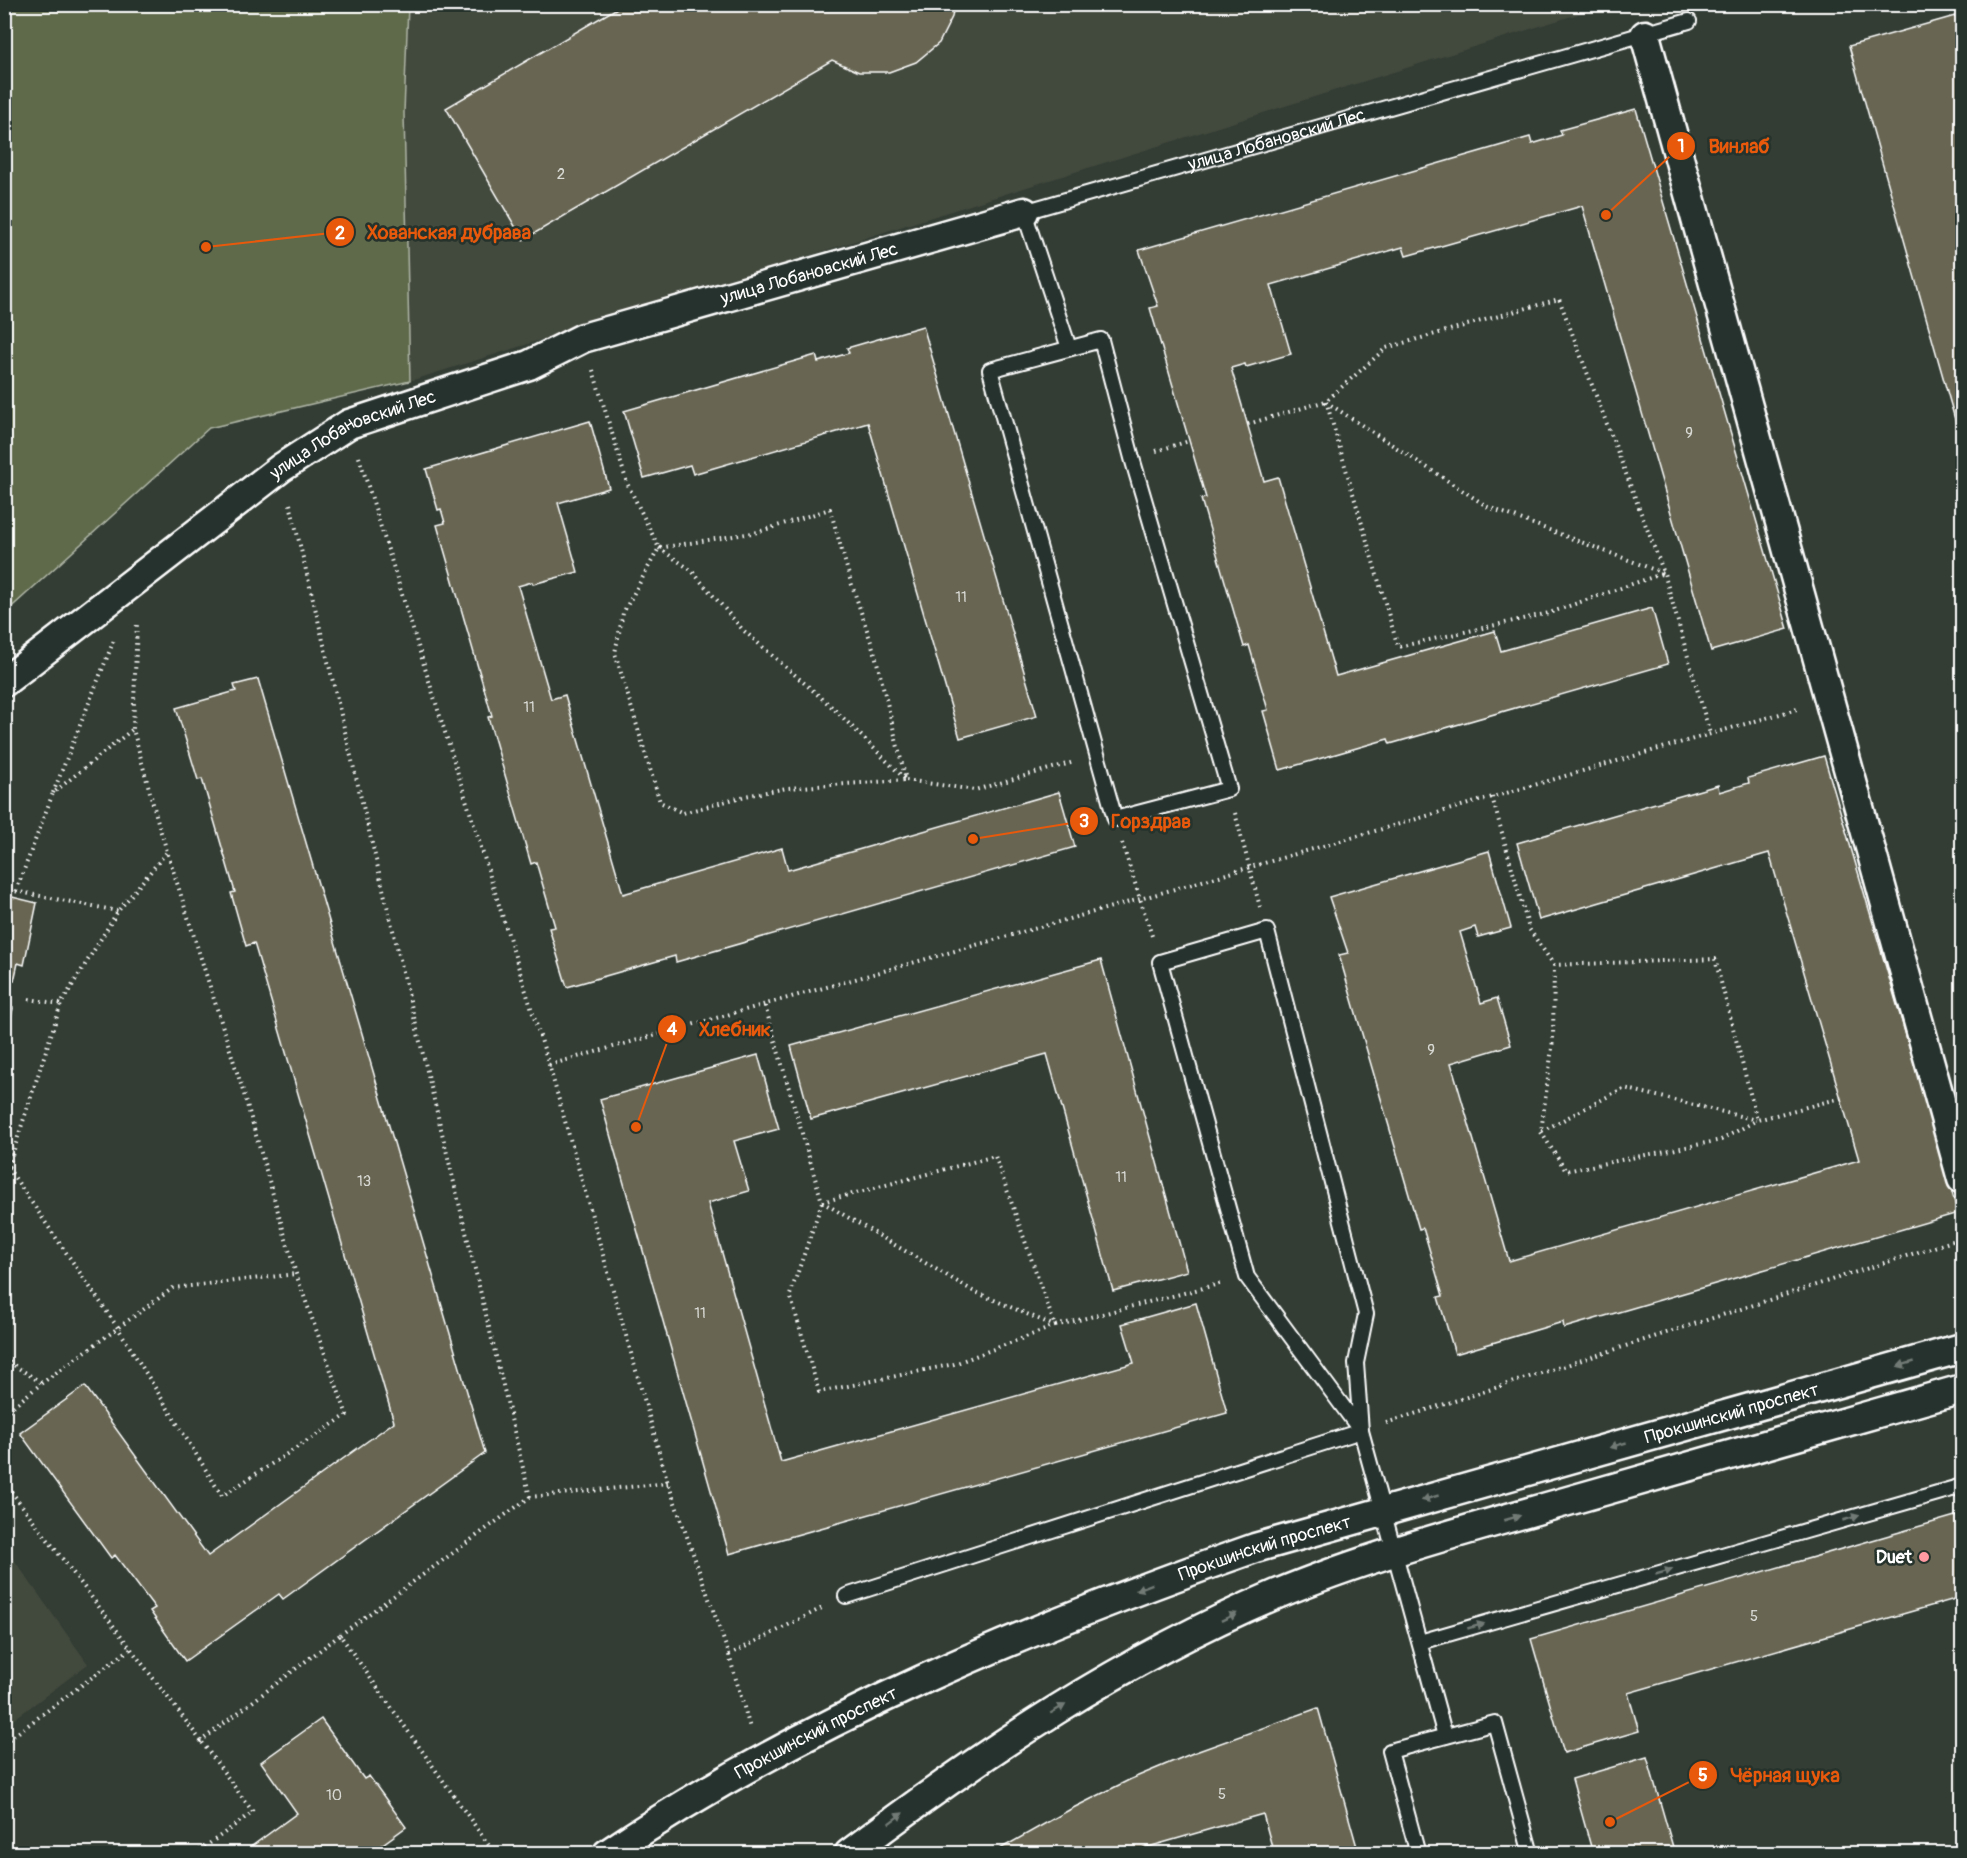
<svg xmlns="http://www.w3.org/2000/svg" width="1967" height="1858" font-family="Pangolin,sans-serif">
<rect width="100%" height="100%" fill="#333d34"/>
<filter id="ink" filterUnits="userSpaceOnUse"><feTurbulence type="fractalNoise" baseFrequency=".0167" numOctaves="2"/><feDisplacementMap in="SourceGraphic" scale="12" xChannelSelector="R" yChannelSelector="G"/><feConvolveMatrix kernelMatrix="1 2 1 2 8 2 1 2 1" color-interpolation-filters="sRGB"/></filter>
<g filter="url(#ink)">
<path fill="#43493d" d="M 408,5 L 1607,5 L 410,381 L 404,113 Z
M 5,1547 L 88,1664 L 5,1726 L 4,1726 Z"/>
<path fill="#5f6b4c" stroke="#afb5a6" stroke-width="1.5" d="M 5,4 L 408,5 L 404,113 L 410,381 L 209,428 L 5,613 Z"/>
<path fill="#686652" stroke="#fff" stroke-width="1.5" d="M 624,4 L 954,4 L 952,17 L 939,43 L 916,62 L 889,72 L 859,72 L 832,60 L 523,240 L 446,108 Z
M 1962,14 L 1962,161 L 1960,162 L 1962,170 L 1962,444 L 1849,46 Z
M 1636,109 L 1788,629 L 1711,651 L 1582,206 L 1406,256 L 1403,247 L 1271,285 L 1291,354 L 1246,367 L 1245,364 L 1231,368 L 1264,481 L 1278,477 L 1336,676 L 1495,631 L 1501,651 L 1652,608 L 1668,664 L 1390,744 L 1388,739 L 1280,770 L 1263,711 L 1268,710 L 1249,645 L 1244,647 L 1201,499 L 1206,498 L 1150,308 L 1158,306 L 1139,250 L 1530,137 L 1532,144 L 1562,135 L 1560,130 Z
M 923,326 L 1037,716 L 960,738 L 868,423 L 693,474 L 690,465 L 644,478 L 624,411 L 816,355 L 818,362 L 849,353 L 847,348 Z
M 590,421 L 609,488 L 558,503 L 578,572 L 533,584 L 532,582 L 518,586 L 551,699 L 565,695 L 623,894 L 782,848 L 788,870 L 1059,792 L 1075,847 L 676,962 L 675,956 L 567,987 L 549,928 L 555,927 L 536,862 L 531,864 L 488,717 L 492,716 L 437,525 L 445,523 L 441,509 L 438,510 L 426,469 Z
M 258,679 L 485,1453 L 283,1599 L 279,1594 L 185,1661 L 150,1611 L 155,1608 L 115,1555 L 111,1558 L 20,1433 L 85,1386 L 208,1556 L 394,1422 L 254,943 L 246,946 L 231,893 L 235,892 L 202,779 L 198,780 L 176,708 L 236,691 L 234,685 Z
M 1824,756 L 1958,1213 L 1564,1328 L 1563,1322 L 1455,1354 L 1438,1297 L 1443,1296 L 1423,1228 L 1419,1229 L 1339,955 L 1348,953 L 1329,897 L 1489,851 L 1511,928 L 1478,937 L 1475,927 L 1460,932 L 1481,1003 L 1497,998 L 1511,1045 L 1451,1063 L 1509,1261 L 1859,1160 L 1769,853 L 1539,920 L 1517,843 L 1718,785 L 1719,792 L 1749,783 L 1748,778 Z
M 8,896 L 37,903 L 24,965 L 18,963 L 14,981 L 9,980 L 4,1000 L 4,903 L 7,904 Z
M 1101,960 L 1187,1271 L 1113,1291 L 1047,1054 L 811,1119 L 791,1046 Z
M 4,1006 L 13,1008 L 4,1050 Z
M 758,1055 L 779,1129 L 734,1141 L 749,1191 L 708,1203 L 781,1462 L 1134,1363 L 1122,1324 L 1196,1303 L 1227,1413 L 729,1554 L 600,1099 Z
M 1962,1514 L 1962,1597 L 1628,1693 L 1639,1731 L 1564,1753 L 1531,1639 Z
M 1318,1708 L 1359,1854 L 1274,1854 L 1263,1814 L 1124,1854 L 991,1854 L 1071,1809 L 1131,1779 L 1193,1753 Z
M 321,1719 L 364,1779 L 369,1776 L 406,1827 L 369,1854 L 241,1854 L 297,1813 L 261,1762 Z
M 1647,1757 L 1675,1854 L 1593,1854 L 1572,1779 Z"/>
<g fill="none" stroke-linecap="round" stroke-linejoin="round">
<defs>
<g id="lane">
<path d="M 1101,340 L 1132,458 L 1229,789 L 1115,819 L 990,370 Z"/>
<path id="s1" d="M 1069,348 L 1024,212 L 1689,21"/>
<path d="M 1267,931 L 1366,1314 L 1356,1363 L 1361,1431 L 1247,1277 L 1160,962 Z"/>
<path d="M 846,1596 L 1361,1431 L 1445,1736"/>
<path d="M 1420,1642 L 1962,1486"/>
<path d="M 1418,1854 L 1390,1751 L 1495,1723 L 1531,1854"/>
</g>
<g id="street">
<path d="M 1645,35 L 1962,1179"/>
<path id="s2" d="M 4,682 L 281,468 L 349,424 L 529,365 L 583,338 L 1024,212"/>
<path id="s3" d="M 607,1854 C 805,1720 1030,1627 1255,1548 L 1962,1348"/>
<path d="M 849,1854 C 982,1753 1123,1659 1277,1594 C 1371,1555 1470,1529 1568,1501 C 1700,1464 1831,1426 1962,1389"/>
</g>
</defs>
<use href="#lane" stroke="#fff" stroke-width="18"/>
<use href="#street" stroke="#fff" stroke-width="33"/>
<path stroke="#fff" stroke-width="4" stroke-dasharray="1.5 4.5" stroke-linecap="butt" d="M 593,370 L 627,483 L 659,548 L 758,532 L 830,509 L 850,579 L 875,654 L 906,780 L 975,790 L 1074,762
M 1326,401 L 1398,647 L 1549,613 L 1664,573
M 1326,402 L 1488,507 L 1663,573
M 1248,424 L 1326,401 L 1386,348 L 1559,299 L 1664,573 L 1710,734
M 1156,451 L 1189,441
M 359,457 L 549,1065 L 668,1483 L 729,1655 L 750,1728
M 290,504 L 530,1497
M 659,548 L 691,570 L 743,630 L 832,707 L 906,780 L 787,788 L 745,796 L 683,813 L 660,802 L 615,653 L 623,613 Z
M 53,793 L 114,640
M 1492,797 L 1529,929 L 1554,965 L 1715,959 L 1757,1120 L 1841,1098
M 1235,813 L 1260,907
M 1122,843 L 1153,939
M 4,889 L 118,911
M 16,891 L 53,793 L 133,729
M 1554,965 L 1553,1040 L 1541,1132 L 1566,1171 L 1721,1140 L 1757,1120
M 29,999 L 61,1004
M 765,1006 L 822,1202 L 995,1156 L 1055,1326 L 1223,1283
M 549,1065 L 1140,899 L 1797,709
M 1542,1131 L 1624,1088 L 1756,1120
M 8,1168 L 118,1328 L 222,1496 L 347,1415 L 296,1274 L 244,1094 L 159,826 L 133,729 L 137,622
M 4,1170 L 8,1168 L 61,1004 L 118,911 L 166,853
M 822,1202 L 973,1291 L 1055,1326 L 954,1364 L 819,1392 L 790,1295 Z
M 4,1359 L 42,1383
M 4,1414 L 42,1383 L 173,1288 L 296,1274
M 1386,1423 L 1962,1238
M 4,1482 L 201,1741 L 340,1635 L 495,1854
M 340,1635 L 530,1497 L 668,1483
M 729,1655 L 824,1607
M 4,1743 L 130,1649
M 195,1854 L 253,1812 L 201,1741"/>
<use href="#lane" stroke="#26332d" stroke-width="14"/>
<use href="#street" stroke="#26332d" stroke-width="28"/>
</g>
<defs><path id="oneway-solid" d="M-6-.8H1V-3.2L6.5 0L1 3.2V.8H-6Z" transform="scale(1.5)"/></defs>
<g fill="#727a76">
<use href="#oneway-solid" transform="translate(1906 1364) rotate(164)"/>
<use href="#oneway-solid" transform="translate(1618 1445) rotate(164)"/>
<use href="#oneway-solid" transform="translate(1430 1498) rotate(164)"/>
<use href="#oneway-solid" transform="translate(1512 1518) rotate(-16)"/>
<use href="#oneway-solid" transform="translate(1851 1518) rotate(-16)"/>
<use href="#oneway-solid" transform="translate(1664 1572) rotate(-16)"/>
<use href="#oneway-solid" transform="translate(1144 1587) rotate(159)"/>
<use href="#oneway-solid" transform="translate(1229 1617) rotate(-26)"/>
<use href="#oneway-solid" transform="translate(1476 1626) rotate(-16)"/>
<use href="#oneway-solid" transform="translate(1058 1709) rotate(-30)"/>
<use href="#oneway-solid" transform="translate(896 1818) rotate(-37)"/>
</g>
</g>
<circle fill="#ff9aa2" stroke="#26332d" stroke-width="2" cx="1924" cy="1557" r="6"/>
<g text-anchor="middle" stroke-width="5" stroke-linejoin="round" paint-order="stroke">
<g font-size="15" fill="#d9d9d4">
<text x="561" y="179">2</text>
<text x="1689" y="438">9</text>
<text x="961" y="602">11</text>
<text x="529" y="712">11</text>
<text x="1431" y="1055">9</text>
<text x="1121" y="1182">11</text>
<text x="364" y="1186">13</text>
<text x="700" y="1318">11</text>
<text x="1754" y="1621">5</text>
<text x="1222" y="1799">5</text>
<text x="334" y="1800">10</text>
</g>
<g font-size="18" fill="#fff" stroke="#26332d">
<text dy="6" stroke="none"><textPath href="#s1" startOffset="406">улица Лобановский Лес</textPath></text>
<text dy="6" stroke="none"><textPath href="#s2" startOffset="916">улица Лобановский Лес</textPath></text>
<text dy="6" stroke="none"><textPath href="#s2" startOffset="430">улица Лобановский Лес</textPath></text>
<text dy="6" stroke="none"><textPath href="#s3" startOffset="1214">Прокшинский проспект</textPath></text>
<text dy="6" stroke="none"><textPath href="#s3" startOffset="728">Прокшинский проспект</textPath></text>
<text dy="6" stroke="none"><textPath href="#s3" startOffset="242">Прокшинский проспект</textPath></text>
</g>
<g font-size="18" font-weight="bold" fill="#fff" stroke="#26332d" text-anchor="end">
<text x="1912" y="1563">Duet</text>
</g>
</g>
<path fill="none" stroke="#e8590c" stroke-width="2" d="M1606 215L1681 146M206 247L340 232M973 839L1084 821M636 1127L672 1029M1610 1822L1703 1775"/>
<g fill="#e8590c" stroke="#26332d" stroke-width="2">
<circle cx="1606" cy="215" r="6"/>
<circle cx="206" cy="247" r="6"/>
<circle cx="973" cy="839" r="6"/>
<circle cx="636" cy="1127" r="6"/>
<circle cx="1610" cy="1822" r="6"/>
<circle cx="1681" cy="146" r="15"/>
<circle cx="340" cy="232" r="15"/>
<circle cx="1084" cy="821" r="15"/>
<circle cx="672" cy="1029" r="15"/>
<circle cx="1703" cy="1775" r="15"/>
</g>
<g font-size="18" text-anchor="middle" font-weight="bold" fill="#fff">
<text x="1681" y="152">1</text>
<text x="340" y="239">2</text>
<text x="1084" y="827">3</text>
<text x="672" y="1035">4</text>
<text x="1703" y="1781">5</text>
</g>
<g font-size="20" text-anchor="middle" font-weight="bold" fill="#e8590c" stroke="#26332d" stroke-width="5" stroke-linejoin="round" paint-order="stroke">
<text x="1739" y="153">Винлаб</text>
<text x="449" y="239">Хованская дубрава</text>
<text x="1151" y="828">Горздрав</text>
<text x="735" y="1036">Хлебник</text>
<text x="1785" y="1782">Чёрная щука</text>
</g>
<rect width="1967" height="1858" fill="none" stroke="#26332d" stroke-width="24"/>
<rect x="12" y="12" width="1943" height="1834" fill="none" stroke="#fff" stroke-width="2" filter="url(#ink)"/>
</svg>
